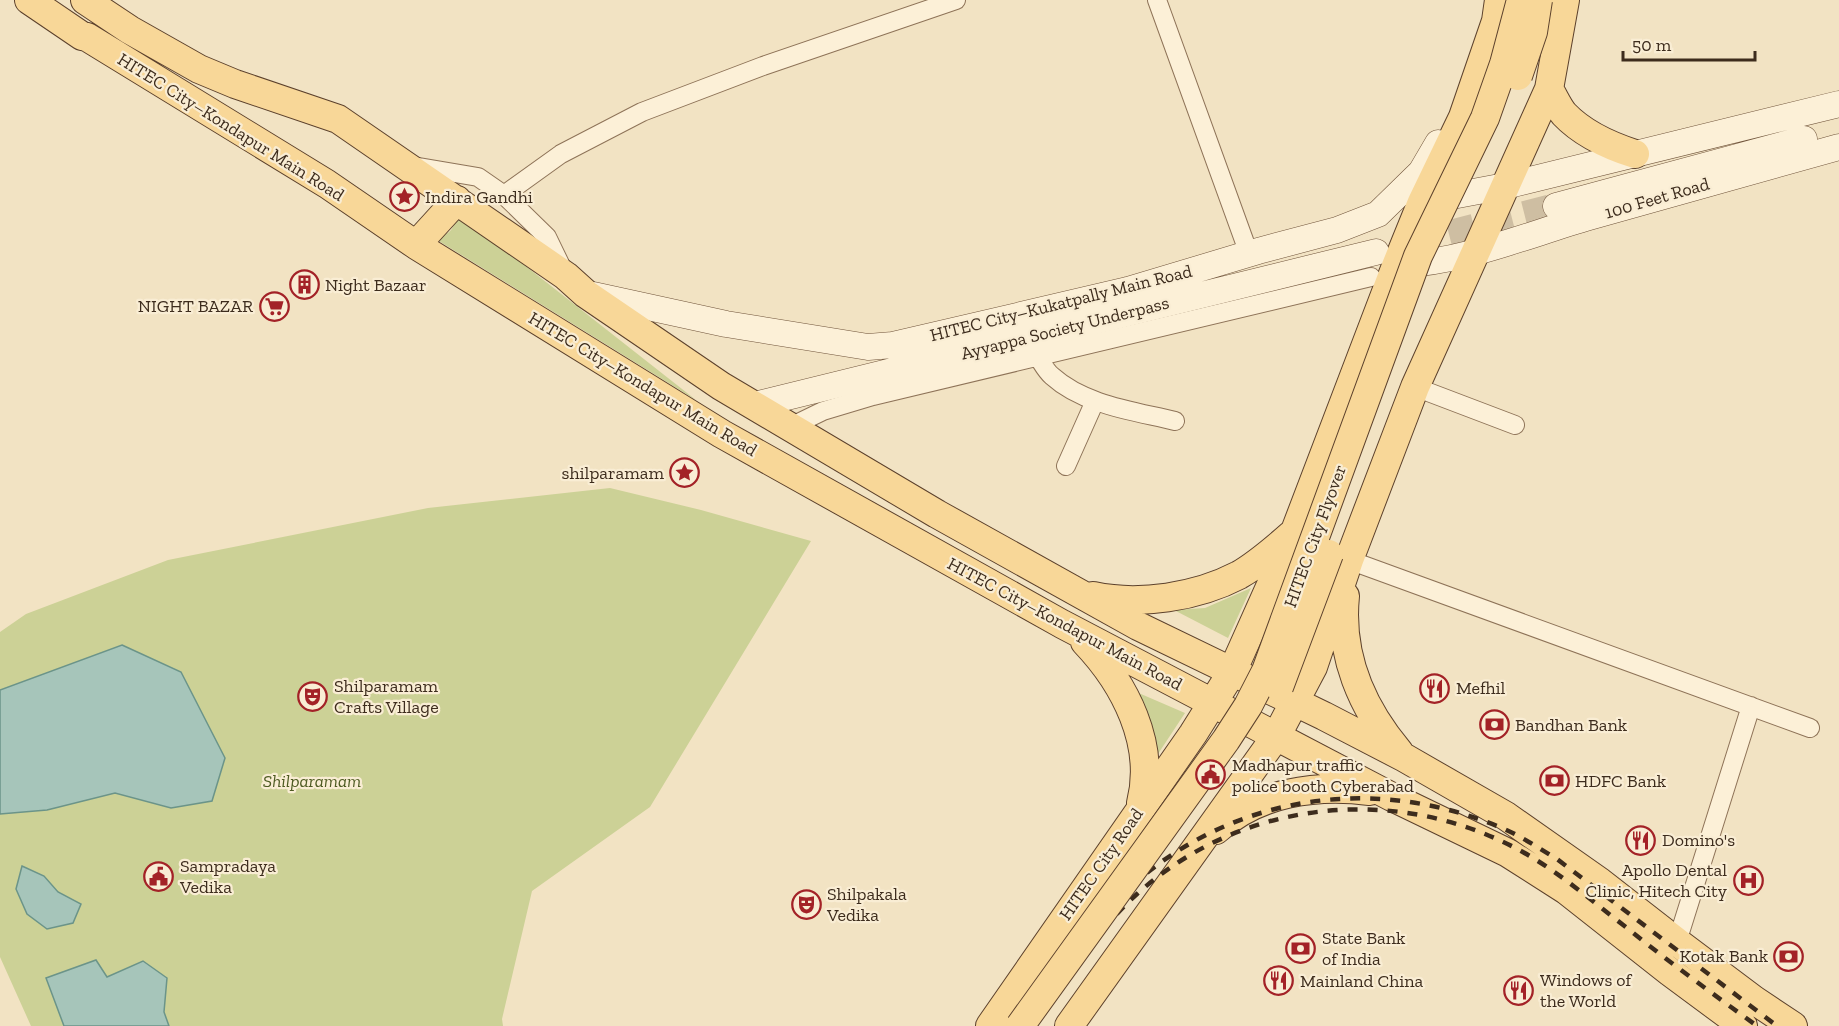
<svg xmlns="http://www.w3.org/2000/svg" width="1839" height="1026" font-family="'Zilla Slab',serif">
<rect width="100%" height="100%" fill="#f2e3c3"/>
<path fill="#ccd196" d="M 457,212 L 696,400 L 434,238 C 452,234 454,229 457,212 Z
M 610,488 L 701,510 L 811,541 L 650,807 L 532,891 L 502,1019 L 503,1026 L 31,1026 L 0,957 L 0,632 L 26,614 L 168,560 L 428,508 Z
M 1251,588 L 1228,638 L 1174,610 L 1205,608 Z
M 1134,691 L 1185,713 L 1156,757 Z"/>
<path fill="#a6c5ba" stroke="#6b9489" stroke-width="1.5" d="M 122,645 L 181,672 L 225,758 L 212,801 L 171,808 L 115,793 L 47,810 L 0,814 L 0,690 Z
M 22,866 L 44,876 L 58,892 L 81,904 L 73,923 L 47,929 L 27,914 L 16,889 Z
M 96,960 L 107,977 L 143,961 L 167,978 L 164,1012 L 169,1026 L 64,1026 L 46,978 Z"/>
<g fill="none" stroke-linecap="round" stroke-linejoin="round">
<path stroke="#cebea2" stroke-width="26" stroke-dasharray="26 13" stroke-linecap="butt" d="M 1411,243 L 1556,206"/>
<defs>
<path id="street" d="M 1157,0 L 1249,254
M 413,166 L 478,177 L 504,195 L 547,237 L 563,270
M 504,195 L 561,154 L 642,112 L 763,66 L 956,0
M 1038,357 C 1042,363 1046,371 1052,376 C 1084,405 1134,411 1175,421
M 1415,387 L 1515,425
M 790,427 L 823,411 L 873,396 L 1371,277
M 1066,466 L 1095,401
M 1349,560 L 1810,728
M 1677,942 L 1751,706"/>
<path id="secondary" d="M 1431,200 L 1505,186 L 1839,104
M 1556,206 L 1804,139
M 1399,265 C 1464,262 1527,235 1589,217 C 1672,193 1756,171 1839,147
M 593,295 L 726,324 L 868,347 L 893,345 L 1128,290 L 1258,251 L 1337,230 L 1378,214 L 1421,172 L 1438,143
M 754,405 L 1376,252"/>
<path id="primary" d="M 29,0 L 82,36 L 87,37 L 327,184 L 416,245 L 722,434 L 1062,624 L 1392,797 L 1508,853 L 1566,890 L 1670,972 L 1743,1026
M 85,0 L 130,30 L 199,69 L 235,84 L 338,119 L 566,276 L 586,294 L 721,386 L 937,514 L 1138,626 L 1324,716 L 1405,758 L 1506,816 L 1600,882 L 1677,942 L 1754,1000 L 1793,1026
M 1549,89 C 1554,97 1558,107 1564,114 C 1583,134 1610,146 1635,154
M 416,245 L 457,200
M 1093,596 C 1139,606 1197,597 1239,575 C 1258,564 1274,550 1291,535
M 1345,596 C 1339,655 1362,708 1399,752
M 1085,642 C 1125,684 1156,744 1141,803
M 1216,830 C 1258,792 1316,784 1370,791
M 990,1026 L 1193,734 L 1232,672 L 1295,531 L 1396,266 L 1422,202 L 1463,117 L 1496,21 L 1499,0
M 1069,1026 L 1277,735 L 1313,667 L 1349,560 L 1415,387 L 1549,89 L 1565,0"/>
</defs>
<use href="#street" stroke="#8e7358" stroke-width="20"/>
<use href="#secondary" stroke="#70543b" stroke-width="27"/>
<use href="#primary" stroke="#5c412c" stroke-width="30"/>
<use href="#street" stroke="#fcf0d7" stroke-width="18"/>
<use href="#secondary" stroke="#fcf0d7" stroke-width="26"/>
<use href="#primary" stroke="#f8d798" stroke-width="28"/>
<path stroke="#3d2c1d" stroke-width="4.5" stroke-dasharray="10 10" stroke-linecap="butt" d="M 1020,1026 C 1053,980 1087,924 1130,887 C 1232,796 1370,774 1497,826 C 1518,834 1537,847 1557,859 L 1777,1026
M 1033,1026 C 1063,983 1098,929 1137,894 C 1242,799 1397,783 1521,851 C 1559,872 1592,901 1627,928 C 1669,962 1713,994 1757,1026"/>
<defs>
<path id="primary-bridge" d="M 1518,76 L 1533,32 L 1538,0
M 1279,687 L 1329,554
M 1020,1026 L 1226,740 L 1248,706 L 1266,671 L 1418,256 L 1485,118 L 1504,64 L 1521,0"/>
</defs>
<use href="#primary-bridge" stroke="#5c412c" stroke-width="30" stroke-linecap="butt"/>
<use href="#primary-bridge" stroke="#f8d798" stroke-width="28"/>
</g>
<defs>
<symbol id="sight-ring" viewBox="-11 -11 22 22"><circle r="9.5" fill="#f9edd4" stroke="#a32227" stroke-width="1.5"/><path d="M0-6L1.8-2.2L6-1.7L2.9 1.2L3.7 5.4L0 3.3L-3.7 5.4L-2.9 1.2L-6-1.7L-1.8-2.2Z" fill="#a32227"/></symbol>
<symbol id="building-ring" viewBox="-11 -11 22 22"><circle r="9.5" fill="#f9edd4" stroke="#a32227" stroke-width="1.5"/><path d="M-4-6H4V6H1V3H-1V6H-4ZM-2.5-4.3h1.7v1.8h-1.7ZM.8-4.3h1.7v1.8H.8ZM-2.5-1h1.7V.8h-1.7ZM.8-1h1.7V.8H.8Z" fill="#a32227"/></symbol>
<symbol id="supermarket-ring" viewBox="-11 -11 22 22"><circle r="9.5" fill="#f9edd4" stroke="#a32227" stroke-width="1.5"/><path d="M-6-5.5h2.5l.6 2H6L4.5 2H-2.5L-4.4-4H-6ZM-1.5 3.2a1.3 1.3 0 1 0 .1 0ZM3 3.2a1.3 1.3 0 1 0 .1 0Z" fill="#a32227"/></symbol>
<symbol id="restaurant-ring" viewBox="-11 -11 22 22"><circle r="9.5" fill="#f9edd4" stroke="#a32227" stroke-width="1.5"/><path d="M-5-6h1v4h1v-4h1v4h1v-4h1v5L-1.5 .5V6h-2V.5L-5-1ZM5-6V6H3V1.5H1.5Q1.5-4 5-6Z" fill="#a32227"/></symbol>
<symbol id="theatre-ring" viewBox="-11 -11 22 22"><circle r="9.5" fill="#f9edd4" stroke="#a32227" stroke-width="1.5"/><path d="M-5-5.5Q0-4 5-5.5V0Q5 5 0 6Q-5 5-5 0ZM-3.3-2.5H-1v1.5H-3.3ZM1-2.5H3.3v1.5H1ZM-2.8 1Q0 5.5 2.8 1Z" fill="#a32227"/></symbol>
<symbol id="bank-ring" viewBox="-11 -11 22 22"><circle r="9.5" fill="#f9edd4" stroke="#a32227" stroke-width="1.5"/><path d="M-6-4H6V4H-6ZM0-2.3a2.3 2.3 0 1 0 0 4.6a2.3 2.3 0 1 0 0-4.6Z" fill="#a32227"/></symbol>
<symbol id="civic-ring" viewBox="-11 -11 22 22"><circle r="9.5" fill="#f9edd4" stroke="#a32227" stroke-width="1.5"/><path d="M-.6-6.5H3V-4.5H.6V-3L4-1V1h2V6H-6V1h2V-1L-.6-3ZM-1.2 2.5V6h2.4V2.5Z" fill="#a32227"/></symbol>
<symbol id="hospital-ring" viewBox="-11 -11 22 22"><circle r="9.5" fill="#f9edd4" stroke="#a32227" stroke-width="1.5"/><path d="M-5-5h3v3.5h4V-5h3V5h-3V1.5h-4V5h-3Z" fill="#a32227"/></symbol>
</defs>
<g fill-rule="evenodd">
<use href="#sight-ring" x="388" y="180" width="33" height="33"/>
<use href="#building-ring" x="288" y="268" width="33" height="33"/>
<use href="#supermarket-ring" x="258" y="290" width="33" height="33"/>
<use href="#sight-ring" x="668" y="456" width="33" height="33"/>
<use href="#restaurant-ring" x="1418" y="672" width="33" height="33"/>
<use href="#theatre-ring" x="296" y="680" width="33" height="33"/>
<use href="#bank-ring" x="1478" y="708" width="33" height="33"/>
<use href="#civic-ring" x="1194" y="758" width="33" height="33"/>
<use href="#bank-ring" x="1538" y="764" width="33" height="33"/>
<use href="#restaurant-ring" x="1624" y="824" width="33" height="33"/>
<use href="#civic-ring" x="142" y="860" width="33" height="33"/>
<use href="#hospital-ring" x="1732" y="864" width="33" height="33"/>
<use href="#theatre-ring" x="790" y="888" width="33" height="33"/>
<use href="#bank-ring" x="1284" y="932" width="33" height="33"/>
<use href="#bank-ring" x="1772" y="940" width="33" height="33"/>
<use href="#restaurant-ring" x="1262" y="964" width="33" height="33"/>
<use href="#restaurant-ring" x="1502" y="974" width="33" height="33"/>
</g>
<g text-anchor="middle" stroke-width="4.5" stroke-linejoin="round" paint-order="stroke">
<g font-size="18" fill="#3d2c1d" stroke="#f9edd4">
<text transform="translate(231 127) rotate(32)" y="6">HITEC City–Kondapur Main Road</text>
<text transform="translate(1657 198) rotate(-16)" y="6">100 Feet Road</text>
<text transform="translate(1061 303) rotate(-14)" y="6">HITEC City–Kukatpally Main Road</text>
<text transform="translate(1065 328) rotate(-14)" y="6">Ayyappa Society Underpass</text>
<text transform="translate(643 384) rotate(31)" y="6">HITEC City–Kondapur Main Road</text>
<text transform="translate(1315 536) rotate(-70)" y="6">HITEC City Flyover</text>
<text transform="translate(1065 624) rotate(28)" y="6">HITEC City–Kondapur Main Road</text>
<text transform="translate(1101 864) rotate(-55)" y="6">HITEC City Road</text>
</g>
<g font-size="18" fill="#3d2c1d" stroke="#f9edd4" text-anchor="start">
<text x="425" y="203">Indira Gandhi</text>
<text x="325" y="291">Night Bazaar</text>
<text x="253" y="312" text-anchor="end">NIGHT BAZAR</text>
<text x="664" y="479" text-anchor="end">shilparamam</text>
<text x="334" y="692">Shilparamam<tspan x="334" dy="21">Crafts Village</tspan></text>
<text x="1456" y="694">Mefhil</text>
<text x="1515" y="731">Bandhan Bank</text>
<text x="1232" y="771">Madhapur traffic<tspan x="1232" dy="21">police booth Cyberabad</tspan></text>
<text x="1575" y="787">HDFC Bank</text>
<text x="1662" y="846">Domino's</text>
<text x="180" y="872">Sampradaya<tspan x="180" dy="21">Vedika</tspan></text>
<text x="1727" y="876" text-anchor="end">Apollo Dental<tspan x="1727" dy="21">Clinic, Hitech City</tspan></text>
<text x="827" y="900">Shilpakala<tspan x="827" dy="21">Vedika</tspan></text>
<text x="1322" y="944">State Bank<tspan x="1322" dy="21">of India</tspan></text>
<text x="1768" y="962" text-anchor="end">Kotak Bank</text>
<text x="1540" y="986">Windows of<tspan x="1540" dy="21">the World</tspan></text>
<text x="1300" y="987">Mainland China</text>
</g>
<g font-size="18" font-style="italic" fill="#4e5b22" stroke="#f9edd4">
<text x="312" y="787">Shilparamam</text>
</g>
</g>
<path d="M1623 51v9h132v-9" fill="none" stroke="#3d2c1d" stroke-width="3"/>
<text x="1632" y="51" font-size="18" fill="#3d2c1d" stroke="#f9edd4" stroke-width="4.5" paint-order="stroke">50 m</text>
</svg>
